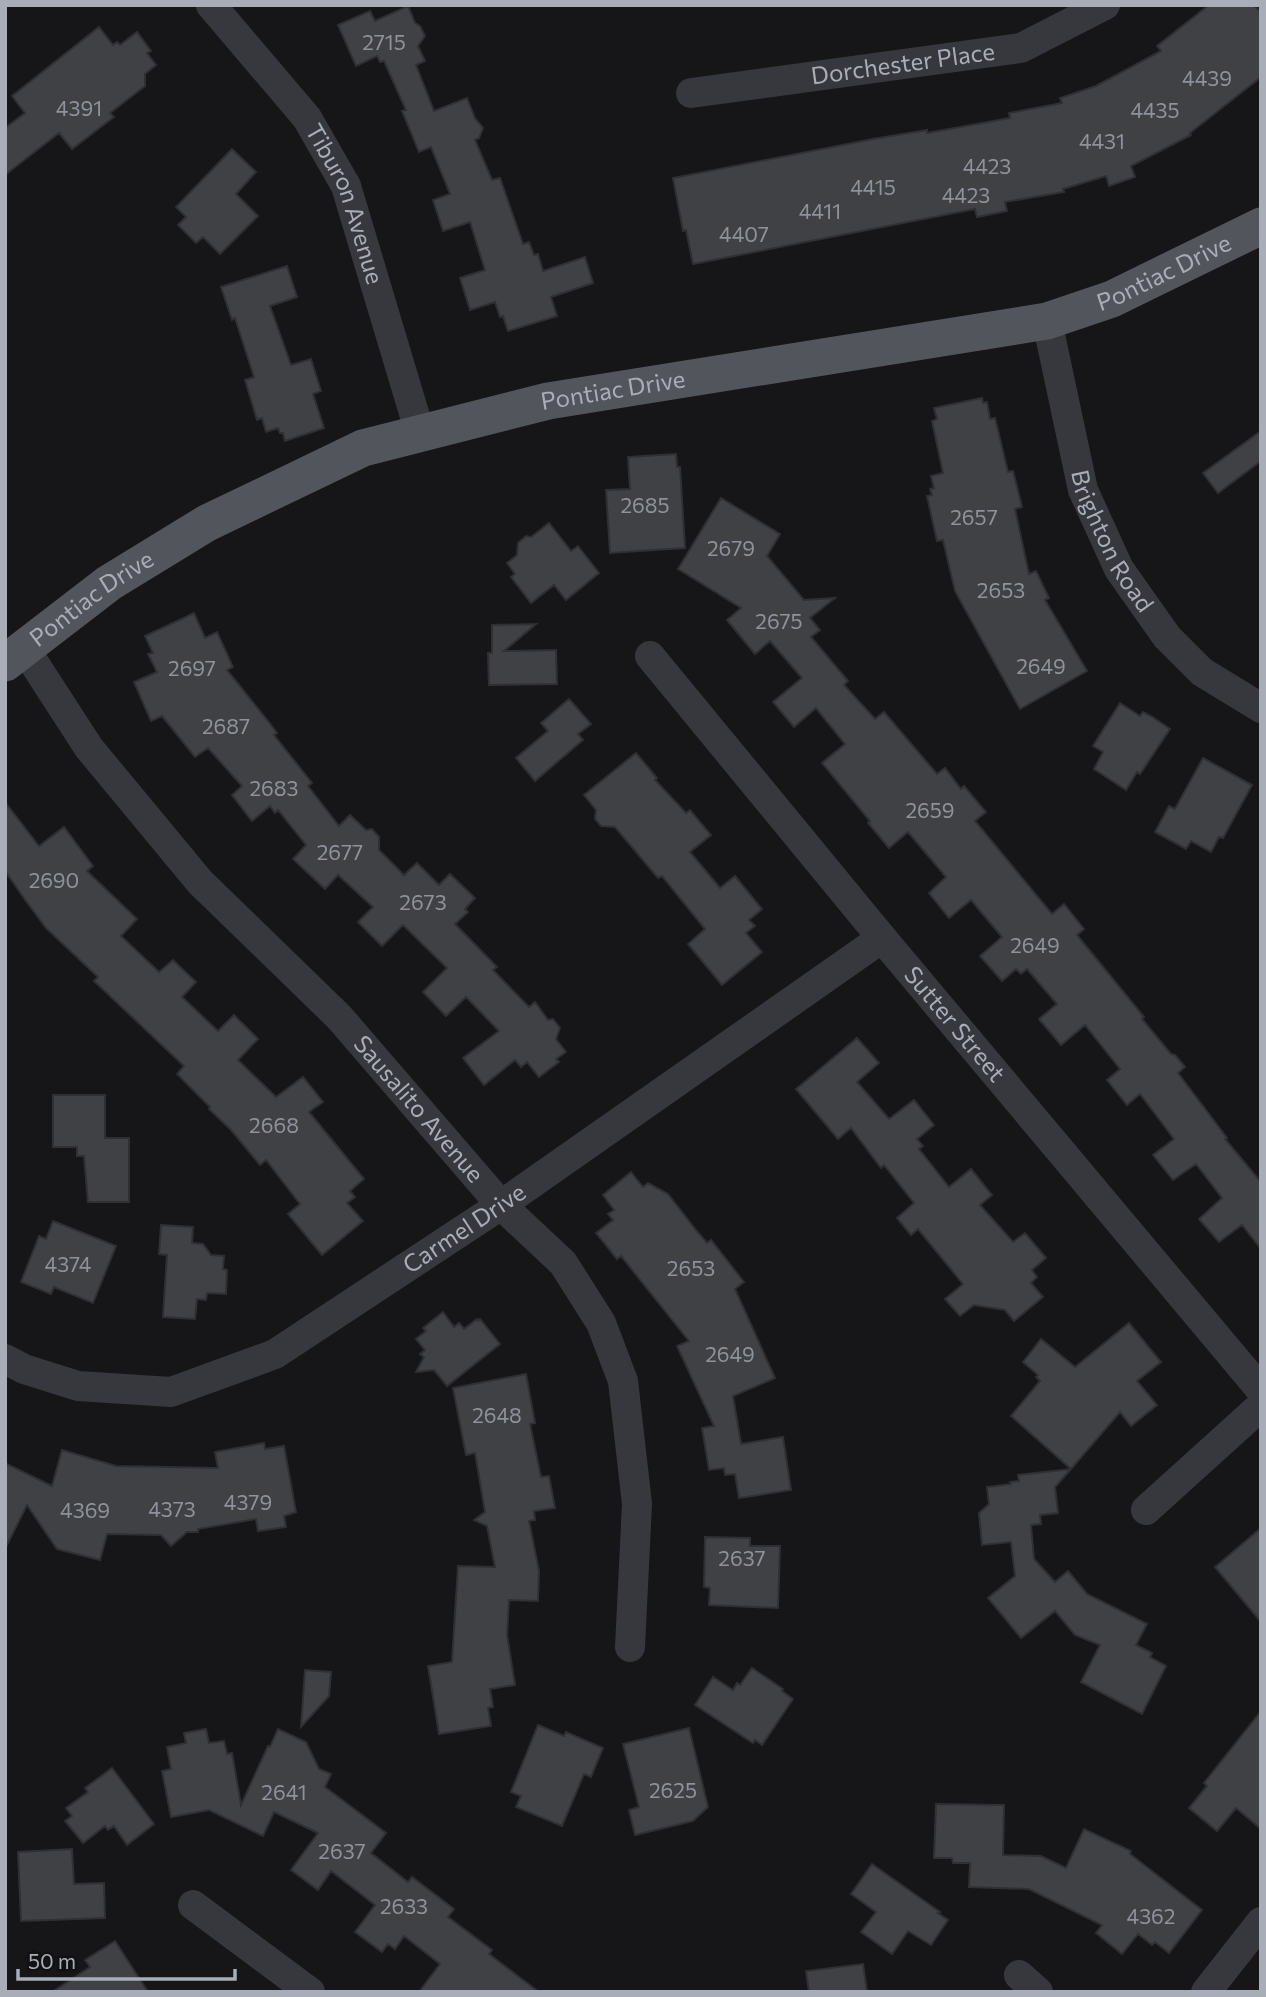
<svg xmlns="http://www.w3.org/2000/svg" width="1266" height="1997" font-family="Commissioner,sans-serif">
<rect width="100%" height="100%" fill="#161618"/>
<path fill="#404145" stroke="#303034" stroke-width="2" d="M 1209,5 L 1253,5 L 1261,12 L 1261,77 L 1190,133 L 1191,135 L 1131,166 L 1135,177 L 1109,186 L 1106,176 L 1063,189 L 1064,192 L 1005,202 L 1007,211 L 977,217 L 975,209 L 693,264 L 686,230 L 683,231 L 673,178 L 873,139 L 927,130 L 927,133 L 1010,118 L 1009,113 L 1062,103 L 1060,98 L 1096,86 L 1161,51 L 1157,46 Z
M 408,6 L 415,23 L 420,26 L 425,36 L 418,46 L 425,61 L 416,65 L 434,111 L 467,98 L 475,118 L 483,128 L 479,138 L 475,140 L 492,180 L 500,178 L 523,244 L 529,242 L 534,255 L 538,254 L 543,271 L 585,257 L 593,283 L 551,297 L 557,316 L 508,331 L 503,316 L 500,317 L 495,302 L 470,310 L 460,278 L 485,270 L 470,222 L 443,231 L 433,200 L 450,194 L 431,147 L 419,152 L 402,111 L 406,110 L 384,61 L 380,62 L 377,56 L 356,66 L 338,25 L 370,11 L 375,21 Z
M 99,27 L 113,45 L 117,42 L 120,45 L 137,32 L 151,51 L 147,53 L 156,65 L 145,74 L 145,86 L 110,113 L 114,117 L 72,149 L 59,133 L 5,175 L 5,128 L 25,113 L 12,96 Z
M 232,149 L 256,172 L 236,194 L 258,216 L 220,254 L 203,237 L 196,243 L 178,225 L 186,217 L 176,207 Z
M 287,266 L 297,297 L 270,306 L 291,365 L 311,359 L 321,391 L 313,394 L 324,428 L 285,441 L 283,433 L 280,433 L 278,428 L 266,432 L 262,418 L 257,420 L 245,380 L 254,377 L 235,318 L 232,320 L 221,287 Z
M 982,398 L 983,403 L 987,402 L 990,419 L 995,418 L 1008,472 L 1013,471 L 1022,507 L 1015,509 L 1029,574 L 1036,571 L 1049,598 L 1045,600 L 1087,671 L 1020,709 L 955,591 L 943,540 L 937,541 L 927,496 L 932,495 L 930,489 L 934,488 L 931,476 L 943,473 L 932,421 L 937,419 L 934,408 Z
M 1261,431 L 1261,461 L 1218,493 L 1203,473 Z
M 676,454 L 677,467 L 680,467 L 685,548 L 610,553 L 606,490 L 630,489 L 628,457 Z
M 721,498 L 780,534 L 767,556 L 804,600 L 835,598 L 810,618 L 820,630 L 811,637 L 848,681 L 844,685 L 875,719 L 884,712 L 937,774 L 945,768 L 961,789 L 964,786 L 986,812 L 975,821 L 1052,914 L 1064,904 L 1084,929 L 1077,935 L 1144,1017 L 1142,1019 L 1171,1054 L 1175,1055 L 1185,1067 L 1178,1073 L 1227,1138 L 1225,1139 L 1261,1182 L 1261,1249 L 1242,1225 L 1219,1242 L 1199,1219 L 1222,1198 L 1196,1164 L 1173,1180 L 1153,1155 L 1174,1139 L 1140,1094 L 1127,1105 L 1107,1080 L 1120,1069 L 1085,1025 L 1061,1045 L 1039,1019 L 1057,1004 L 1027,969 L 1021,974 L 1016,969 L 1002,981 L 980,956 L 1002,937 L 971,900 L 949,918 L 929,893 L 946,877 L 908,832 L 889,848 L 868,823 L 870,821 L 822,763 L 845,744 L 816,708 L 794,727 L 773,702 L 802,678 L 770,641 L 755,654 L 727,620 L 741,608 L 678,569 Z
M 549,523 L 571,551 L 578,546 L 599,573 L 566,600 L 554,585 L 531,603 L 511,577 L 515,574 L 507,563 L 517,555 L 518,543 L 526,536 L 531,537 Z
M 194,613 L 205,638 L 217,632 L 233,667 L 227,670 L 268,721 L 277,733 L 274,735 L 312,783 L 308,786 L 339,826 L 350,815 L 366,830 L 372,829 L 379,837 L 379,850 L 404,875 L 417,863 L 439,885 L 450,874 L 475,898 L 465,909 L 468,912 L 455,924 L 497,967 L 493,970 L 529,1007 L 535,1002 L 548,1020 L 553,1019 L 560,1028 L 556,1039 L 566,1052 L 556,1059 L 559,1062 L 539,1077 L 527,1062 L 521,1067 L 515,1060 L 484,1085 L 463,1058 L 499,1031 L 466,997 L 446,1016 L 423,992 L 447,968 L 403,925 L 382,946 L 358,922 L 373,907 L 338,875 L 325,889 L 293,859 L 306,845 L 278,810 L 275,813 L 270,806 L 252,821 L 232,795 L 242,786 L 208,748 L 195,757 L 162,716 L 151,721 L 134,682 L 157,672 L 148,654 L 153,653 L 145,636 Z
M 536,624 L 504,651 L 556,650 L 557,684 L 489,685 L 488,653 L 492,653 L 492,625 Z
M 569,699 L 591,724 L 578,734 L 583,740 L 535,781 L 516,758 L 548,731 L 541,723 Z
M 1120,703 L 1140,716 L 1143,712 L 1151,716 L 1170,729 L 1140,774 L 1137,772 L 1126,790 L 1094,769 L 1103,752 L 1093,746 Z
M 636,753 L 657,778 L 655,780 L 686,813 L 690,810 L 711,835 L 690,852 L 720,888 L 735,876 L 762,909 L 749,920 L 755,926 L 746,933 L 762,952 L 722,985 L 688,944 L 705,929 L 662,876 L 658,878 L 615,827 L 601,826 L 595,819 L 596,810 L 584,795 Z
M 1203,758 L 1252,785 L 1223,838 L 1219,837 L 1211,852 L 1191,841 L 1186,849 L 1155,832 L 1169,806 L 1175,809 Z
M 5,802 L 39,846 L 64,827 L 93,866 L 87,871 L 137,919 L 121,936 L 159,972 L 173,960 L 196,982 L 182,997 L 218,1031 L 234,1015 L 258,1039 L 238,1060 L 276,1097 L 303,1077 L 323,1102 L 309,1112 L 364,1179 L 350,1191 L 355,1197 L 347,1203 L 363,1221 L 322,1255 L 288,1214 L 300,1204 L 266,1160 L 260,1165 L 231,1130 L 209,1109 L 210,1107 L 177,1074 L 184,1066 L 94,981 L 98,977 L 46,928 L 26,901 L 5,871 Z
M 857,1038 L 879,1063 L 857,1082 L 889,1119 L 914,1100 L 934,1125 L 917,1139 L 923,1146 L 919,1149 L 949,1187 L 971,1169 L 992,1195 L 980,1205 L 1013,1242 L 1025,1233 L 1046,1258 L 1032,1270 L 1037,1277 L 1031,1283 L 1043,1297 L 1014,1321 L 1005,1310 L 974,1305 L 960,1316 L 945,1299 L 963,1284 L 918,1229 L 911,1235 L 897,1218 L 914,1203 L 884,1165 L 881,1168 L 851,1128 L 838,1139 L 796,1089 Z
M 53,1095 L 105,1095 L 105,1138 L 129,1138 L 129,1202 L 88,1202 L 84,1156 L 77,1156 L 77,1147 L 53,1147 Z
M 631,1172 L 643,1187 L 648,1183 L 668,1194 L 696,1230 L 707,1243 L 711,1240 L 744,1282 L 735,1289 L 775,1378 L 733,1396 L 741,1444 L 783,1437 L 791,1490 L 739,1498 L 735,1474 L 725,1475 L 724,1468 L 709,1470 L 702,1428 L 714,1426 L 677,1346 L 689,1341 L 621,1256 L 617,1259 L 596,1233 L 613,1220 L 608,1214 L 614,1210 L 603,1195 Z
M 53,1221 L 116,1246 L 93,1303 L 54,1287 L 51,1294 L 21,1282 L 39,1236 L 46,1239 Z
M 161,1225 L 193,1227 L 192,1243 L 203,1244 L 211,1255 L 224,1256 L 223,1269 L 227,1270 L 226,1294 L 207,1293 L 206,1300 L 197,1299 L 195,1319 L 163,1317 L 167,1255 L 159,1254 Z
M 443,1312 L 454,1327 L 459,1323 L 464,1329 L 477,1319 L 478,1321 L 480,1319 L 500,1344 L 447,1386 L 434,1370 L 416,1372 L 424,1357 L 420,1354 L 425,1350 L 416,1339 L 426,1331 L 423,1328 Z
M 1129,1323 L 1161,1362 L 1137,1381 L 1157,1405 L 1131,1426 L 1120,1412 L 1071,1469 L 1011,1416 L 1040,1381 L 1036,1377 L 1038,1375 L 1023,1362 L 1041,1339 L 1075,1367 Z
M 526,1374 L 535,1423 L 530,1424 L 541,1477 L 549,1476 L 555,1508 L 534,1511 L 535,1520 L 529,1521 L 539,1571 L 538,1601 L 509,1600 L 507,1635 L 515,1685 L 490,1689 L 493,1707 L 488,1708 L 491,1726 L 439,1734 L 428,1666 L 452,1662 L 458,1566 L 495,1567 L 487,1526 L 474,1520 L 485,1512 L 475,1453 L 466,1455 L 453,1388 Z
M 264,1443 L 265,1449 L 284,1446 L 296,1512 L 284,1516 L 286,1527 L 258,1531 L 256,1519 L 198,1529 L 198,1532 L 187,1532 L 171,1546 L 161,1535 L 107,1534 L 100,1560 L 57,1549 L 27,1505 L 5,1549 L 5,1463 L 52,1486 L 62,1450 L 116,1466 L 218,1468 L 215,1452 Z
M 1071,1469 L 1055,1487 L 1058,1513 L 1040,1515 L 1041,1524 L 1031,1525 L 1034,1559 L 1055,1582 L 1068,1571 L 1087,1594 L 1147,1624 L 1136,1645 L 1152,1653 L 1150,1657 L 1166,1666 L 1142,1714 L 1081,1682 L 1100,1645 L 1075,1635 L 1055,1611 L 1021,1638 L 988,1598 L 1015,1576 L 1011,1542 L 982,1545 L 979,1513 L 989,1504 L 987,1487 L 1011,1484 L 1010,1482 L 1019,1481 L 1018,1475 Z
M 1261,1528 L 1261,1622 L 1215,1567 Z
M 705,1537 L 750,1538 L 750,1546 L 780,1546 L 778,1608 L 709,1605 L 710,1588 L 704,1587 Z
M 752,1668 L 783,1689 L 782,1691 L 793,1699 L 762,1745 L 755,1740 L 753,1743 L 695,1705 L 713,1677 L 733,1690 L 737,1683 L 740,1685 Z
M 305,1670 L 331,1672 L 329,1696 L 301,1727 Z
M 1261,1711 L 1261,1829 L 1236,1808 L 1217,1831 L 1189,1808 L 1207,1786 L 1204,1783 Z
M 538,1725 L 564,1736 L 566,1732 L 603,1748 L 591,1777 L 584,1774 L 562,1826 L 516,1807 L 521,1796 L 511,1792 Z
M 689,1728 L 708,1807 L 693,1821 L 635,1835 L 629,1810 L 639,1807 L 623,1744 Z
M 206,1729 L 209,1743 L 224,1741 L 227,1754 L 232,1753 L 241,1805 L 268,1746 L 270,1747 L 278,1729 L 306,1742 L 319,1769 L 331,1774 L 325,1787 L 386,1833 L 371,1853 L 408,1882 L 412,1877 L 454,1909 L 448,1917 L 492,1950 L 489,1954 L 539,1992 L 419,1992 L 440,1964 L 404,1936 L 395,1949 L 388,1944 L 382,1952 L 355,1932 L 375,1905 L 331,1871 L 318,1890 L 291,1870 L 318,1833 L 274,1812 L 263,1836 L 209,1810 L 171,1817 L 162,1771 L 171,1769 L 167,1747 L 186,1743 L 184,1733 Z
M 112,1768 L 154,1824 L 127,1845 L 114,1826 L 108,1830 L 105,1826 L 83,1843 L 65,1821 L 72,1816 L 66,1808 L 88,1792 L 85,1788 Z
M 936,1804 L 1004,1805 L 1003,1855 L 1041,1856 L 1066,1868 L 1084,1829 L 1131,1851 L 1130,1854 L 1202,1910 L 1169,1953 L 1155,1942 L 1152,1945 L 1138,1934 L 1122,1954 L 1096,1933 L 1102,1925 L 1029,1889 L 969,1887 L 970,1863 L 953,1863 L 952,1858 L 934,1858 Z
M 72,1849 L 74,1884 L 104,1883 L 105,1918 L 21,1921 L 18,1852 Z
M 872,1864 L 940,1912 L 938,1913 L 948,1920 L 931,1945 L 908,1931 L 892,1954 L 861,1932 L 876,1912 L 851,1894 Z
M 115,1941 L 148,1992 L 52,1992 L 90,1967 L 85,1960 Z
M 863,1964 L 867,1992 L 809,1992 L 806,1971 Z"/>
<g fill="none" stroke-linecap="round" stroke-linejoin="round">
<g stroke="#37383d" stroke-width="30">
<path id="s1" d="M 211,5 L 307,118 L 346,186 L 420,433"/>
<path id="s2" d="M 691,93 L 1021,48 L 1105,5"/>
<path id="s3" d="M 1047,321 L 1083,490 L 1119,569 L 1167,637 L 1202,672 L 1261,708"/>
<path id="s4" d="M 23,646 L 89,748 L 200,882 L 339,1017 L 501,1205 L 563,1263 L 601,1323 L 623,1381 L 637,1504 L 630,1647"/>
<path id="s5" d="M 650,656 L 882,938 L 1261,1390"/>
<path id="s6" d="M 5,1359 L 24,1369 L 78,1386 L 171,1392 L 275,1354 L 501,1205 L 882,938"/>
<path d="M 1146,1510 L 1261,1406"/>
<path d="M 193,1905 L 310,1992"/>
<path d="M 1019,1975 L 1038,1992"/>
<path d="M 1206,1992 L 1261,1922"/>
</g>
<path stroke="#53555c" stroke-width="37" id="s7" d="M 5,663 L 109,583 L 207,523 L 363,448 L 548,401 L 1047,321 L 1112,299 L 1261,226"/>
</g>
<g text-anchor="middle" stroke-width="6" stroke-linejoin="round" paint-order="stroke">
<g font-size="21" fill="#8e929b">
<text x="384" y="50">2715</text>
<text x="1207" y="86">4439</text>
<text x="79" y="116">4391</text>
<text x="1155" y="118">4435</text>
<text x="1102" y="149">4431</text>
<text x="987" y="174">4423</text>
<text x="873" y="195">4415</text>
<text x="966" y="203">4423</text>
<text x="820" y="219">4411</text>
<text x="744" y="242">4407</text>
<text x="645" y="513">2685</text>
<text x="974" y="525">2657</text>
<text x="731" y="556">2679</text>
<text x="1001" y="598">2653</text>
<text x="779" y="629">2675</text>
<text x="1041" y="674">2649</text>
<text x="192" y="676">2697</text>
<text x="226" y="734">2687</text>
<text x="274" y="796">2683</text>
<text x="930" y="818">2659</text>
<text x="340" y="860">2677</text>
<text x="54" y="888">2690</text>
<text x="423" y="910">2673</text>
<text x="1035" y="953">2649</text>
<text x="274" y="1133">2668</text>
<text x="68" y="1272">4374</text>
<text x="691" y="1276">2653</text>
<text x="730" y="1362">2649</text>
<text x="497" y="1423">2648</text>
<text x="248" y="1510">4379</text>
<text x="172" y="1517">4373</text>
<text x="85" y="1518">4369</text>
<text x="742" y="1566">2637</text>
<text x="673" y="1798">2625</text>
<text x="284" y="1800">2641</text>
<text x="342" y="1859">2637</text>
<text x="404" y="1914">2633</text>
<text x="1151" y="1924">4362</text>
</g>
<g font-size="24" fill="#a8adb8" stroke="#111113">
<text dy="8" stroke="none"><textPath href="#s2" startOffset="214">Dorchester Place</textPath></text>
<text dy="8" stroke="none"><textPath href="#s1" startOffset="243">Tiburon Avenue</textPath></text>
<text dy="8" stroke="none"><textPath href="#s7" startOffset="1242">Pontiac Drive</textPath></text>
<text dy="8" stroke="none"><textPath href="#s7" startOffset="676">Pontiac Drive</textPath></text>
<text dy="8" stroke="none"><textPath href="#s3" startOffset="231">Brighton Road</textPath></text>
<text dy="8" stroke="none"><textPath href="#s7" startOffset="108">Pontiac Drive</textPath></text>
<text dy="8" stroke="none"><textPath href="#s5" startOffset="478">Sutter Street</textPath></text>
<text dy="8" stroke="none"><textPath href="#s4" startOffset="611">Sausalito Avenue</textPath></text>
<text dy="8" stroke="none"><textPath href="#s6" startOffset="509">Carmel Drive</textPath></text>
</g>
</g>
<rect width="1266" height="1997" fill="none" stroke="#a8adb8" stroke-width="14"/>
<path d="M18 1969v10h217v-10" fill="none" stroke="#a8adb8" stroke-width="3.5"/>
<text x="28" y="1969" font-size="21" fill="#a8adb8" stroke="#111113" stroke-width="5" paint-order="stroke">50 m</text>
</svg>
